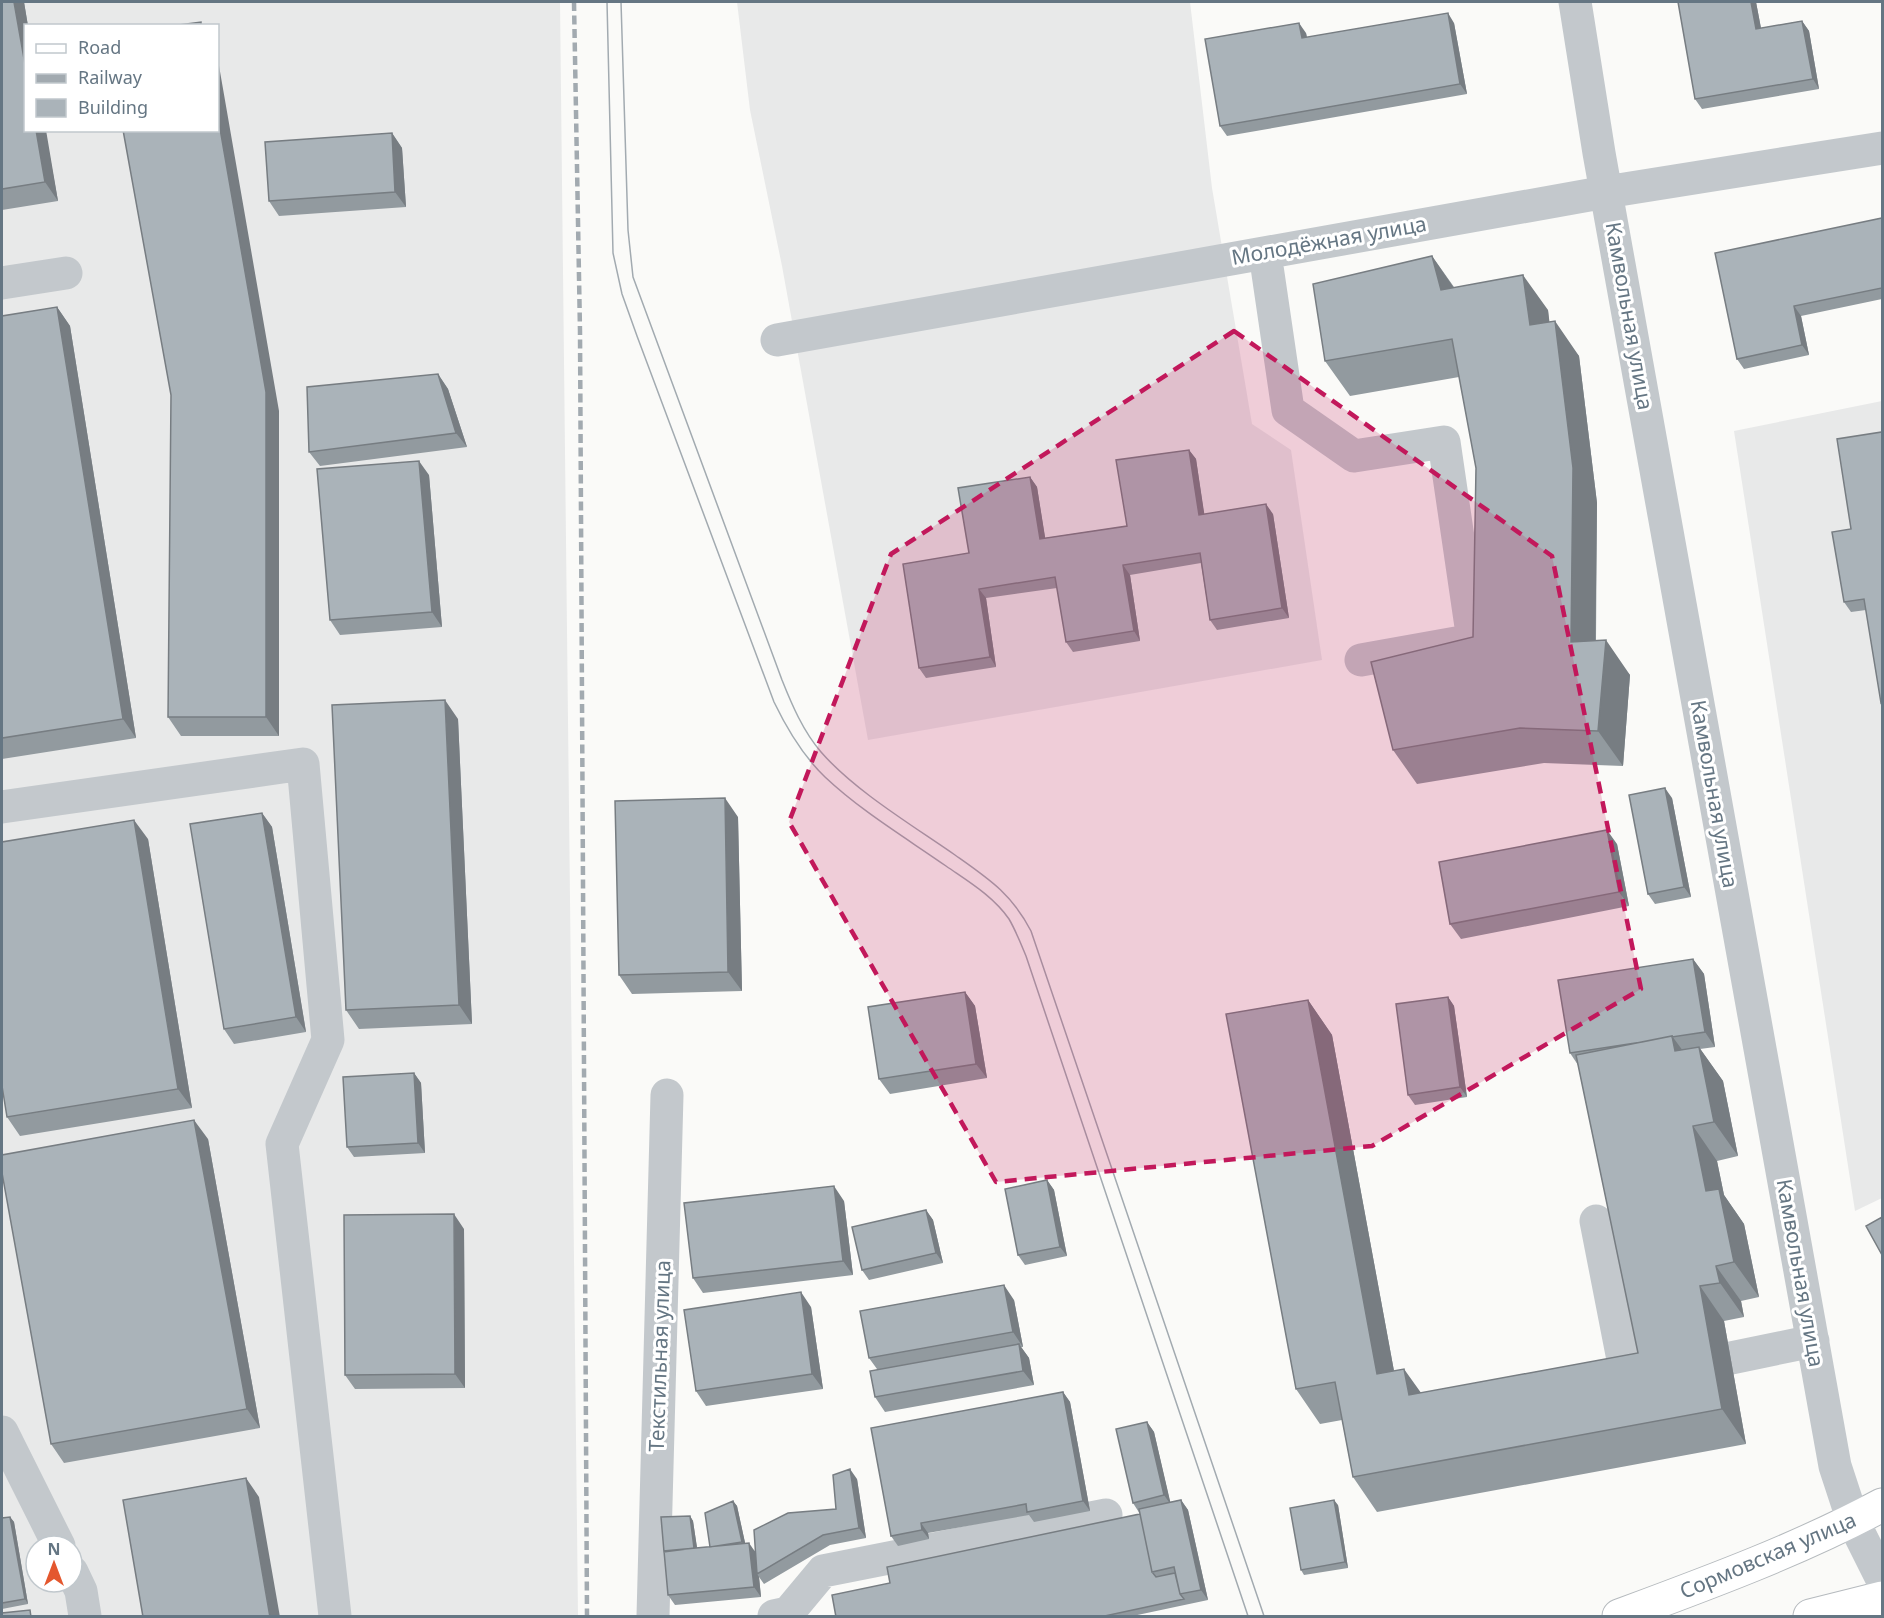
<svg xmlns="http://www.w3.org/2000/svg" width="1884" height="1618" font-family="'Noto Sans',sans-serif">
<rect width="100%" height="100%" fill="#fafaf8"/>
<path fill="#e8e9e9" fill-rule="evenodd" d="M 2,2 L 560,2 L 578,1616 L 2,1616 ZM 26,26 L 218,26 L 218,130 L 26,130 ZM 36,1546 L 72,1546 L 72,1582 L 36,1582 Z
M 737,2 L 1190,2 L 1212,188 L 1252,424 L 1291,450 L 1322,660 L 868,740 L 782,266 L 750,110 Z
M 1882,401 L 1882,1198 L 1855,1211 L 1734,431 Z"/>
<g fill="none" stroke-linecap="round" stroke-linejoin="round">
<defs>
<path id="major" d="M 1619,1616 C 1708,1583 1798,1550 1882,1505
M 1810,1616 L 1882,1598"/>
</defs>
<use href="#major" stroke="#b5babe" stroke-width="35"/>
<path stroke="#c3c8cc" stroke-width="33" d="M 1575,2 L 1599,153 L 1835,1466 L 1853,1521 L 1882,1579
M 1265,253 L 1288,410 L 1354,456 L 1444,442 L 1473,640 L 1361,660
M 2,283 L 66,273
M 777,340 L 1606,192 L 1882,148
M 2,807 L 303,764 L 328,1040 L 282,1144 L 335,1616
M 1596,1221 L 1627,1380 L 1648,1375
M 1731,1358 L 1813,1341
M 2,1432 L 59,1546
M 72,1572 L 81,1591 L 85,1616
M 653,1616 L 667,1095
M 774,1616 L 788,1613 L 823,1571 L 1106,1515"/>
<use href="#major" stroke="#fff" stroke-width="33"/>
<path stroke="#a2aab0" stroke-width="1.5" d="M 607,2 L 613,253 L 622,294 L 637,336 L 774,702 C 787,729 803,756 825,777 C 861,811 906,838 946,866 C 969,882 993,896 1009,919 C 1016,931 1021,944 1026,956 L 1248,1616
M 621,2 L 628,230 L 633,277 L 782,680 C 792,705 803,731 821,752 C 855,791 912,825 955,855 C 989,879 1012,894 1031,931 L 1264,1616"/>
<path stroke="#a2aab0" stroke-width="4.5" stroke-dasharray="9 4.5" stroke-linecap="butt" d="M 574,2 L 580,331 L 587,1616"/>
</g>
<path fill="#929a9f" d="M 2,2 L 24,2 L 28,26 L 26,26 L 58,201 L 2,210 Z
M 1678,2 L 1756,2 L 1761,28 L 1802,21 L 1809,31 L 1819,89 L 1702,109 L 1695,99 Z
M 1454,23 L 1467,94 L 1227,136 L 1220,126 L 1306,33 L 1307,38 Z
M 392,133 L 402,148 L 406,207 L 279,216 L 269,201 Z
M 1882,218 L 1882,299 L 1801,316 L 1809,355 L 1744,369 L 1737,359 Z
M 1432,256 L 1454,287 L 1548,310 L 1549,322 L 1579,356 L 1597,503 L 1596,640 L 1630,675 L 1623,766 L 1544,763 L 1417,784 L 1393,750 L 1473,637 L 1476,468 L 1459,377 L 1350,396 L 1325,361 Z
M 57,307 L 70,326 L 136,738 L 2,759 L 2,316 Z
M 438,374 L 448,389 L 467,447 L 320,466 L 309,452 Z
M 279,411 L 279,736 L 181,736 L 168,717 Z
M 1882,432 L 1882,704 L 1881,703 L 1866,610 L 1851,612 L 1844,602 L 1851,529 Z
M 1189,450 L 1196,459 L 1204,514 L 1273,514 L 1289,618 L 1217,630 L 1210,620 L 1201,563 L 1130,575 L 1140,641 L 1073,652 L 1066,642 L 1057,588 L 986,598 L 996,667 L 926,678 L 919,668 L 969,553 L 1030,477 L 1037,487 L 1045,538 L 1127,526 Z
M 429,475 L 442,627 L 340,635 L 330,620 Z
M 458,719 L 472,1024 L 359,1029 L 346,1010 Z
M 1672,798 L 1691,897 L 1655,904 L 1648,894 Z
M 262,813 L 272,827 L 306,1032 L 234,1044 L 224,1029 Z
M 738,817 L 742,991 L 632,994 L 619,975 Z
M 148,839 L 192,1108 L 20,1136 L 7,1117 Z
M 1617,844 L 1629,906 L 1461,939 L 1450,924 Z
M 1693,959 L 1704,974 L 1715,1047 L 1700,1049 L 1723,1081 L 1738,1156 L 1717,1161 L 1724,1195 L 1744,1224 L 1759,1297 L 1741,1301 L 1744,1317 L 1724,1321 L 1746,1444 L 1377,1512 L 1353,1477 L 1342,1420 L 1320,1424 L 1296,1389 L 1308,1000 L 1332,1035 L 1394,1371 L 1421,1393 L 1638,1353 L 1578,1065 L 1570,1053 Z
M 965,992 L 975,1006 L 987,1078 L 890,1094 L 879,1079 Z
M 1448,997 L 1454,1006 L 1467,1097 L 1415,1105 L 1408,1095 Z
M 414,1073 L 421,1083 L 425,1153 L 354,1157 L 347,1147 Z
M 208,1139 L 260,1428 L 64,1463 L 51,1444 Z
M 1047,1180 L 1054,1190 L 1067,1256 L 1025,1265 L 1018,1255 Z
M 844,1201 L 853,1275 L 703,1293 L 693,1278 Z
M 926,1210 L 933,1220 L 943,1263 L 869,1280 L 862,1270 Z
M 464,1229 L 465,1388 L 355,1389 L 345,1375 Z
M 1014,1300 L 1023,1347 L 1021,1347 L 1029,1358 L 1034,1385 L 885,1412 L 875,1397 L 877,1369 L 869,1358 Z
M 811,1307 L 823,1389 L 706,1406 L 696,1391 Z
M 1063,1392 L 1070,1402 L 1090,1511 L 1034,1522 L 1029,1515 L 928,1533 L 929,1539 L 898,1546 L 891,1536 Z
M 1147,1422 L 1154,1432 L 1170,1502 L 1181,1500 L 1188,1510 L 1208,1600 L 1128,1617 L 836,1617 L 890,1583 L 1140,1514 L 1133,1503 Z
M 857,1479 L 866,1538 L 830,1545 L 764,1584 L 759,1577 L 761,1597 L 675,1605 L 668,1595 L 690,1516 L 693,1521 L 697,1548 L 710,1547 L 733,1501 L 737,1506 L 745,1543 L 756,1552 L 836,1509 Z
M 1338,1505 L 1348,1568 L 1304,1575 L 1301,1570 Z
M 10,1517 L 14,1522 L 28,1604 L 2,1609 L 2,1518 Z"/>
<path fill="#777d82" d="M 14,2 L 24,2 L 28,26 L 26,26 L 26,70 Z
M 1751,2 L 1756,2 L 1763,39 L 1756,29 Z
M 1448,13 L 1454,23 L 1467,94 L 1460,84 Z
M 1802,21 L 1809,31 L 1819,89 L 1813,79 Z
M 1299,23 L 1306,33 L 1309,48 L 1302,38 Z
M 218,60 L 279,411 L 279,736 L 266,717 L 218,117 Z
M 36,130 L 46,130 L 58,201 L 45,182 Z
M 392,133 L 402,148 L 406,207 L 395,192 Z
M 1432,256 L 1456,291 L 1441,290 Z
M 1523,275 L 1548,310 L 1554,359 L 1530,325 Z
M 1794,306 L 1801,316 L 1809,355 L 1802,345 Z
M 57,307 L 70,326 L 136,738 L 123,719 Z
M 1555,321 L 1579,356 L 1597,503 L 1595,677 L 1571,642 Z
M 438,374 L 448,389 L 467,447 L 456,433 Z
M 1189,450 L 1196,459 L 1206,525 L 1199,515 Z
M 419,461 L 429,475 L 442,627 L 432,612 Z
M 1030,477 L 1037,487 L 1047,549 L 1040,539 Z
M 1266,504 L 1273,514 L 1289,618 L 1282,608 Z
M 1123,565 L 1130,575 L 1140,641 L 1134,631 Z
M 979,589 L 986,598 L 996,667 L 990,657 Z
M 1606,640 L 1630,675 L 1623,766 L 1598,731 Z
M 445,700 L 458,719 L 472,1024 L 459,1005 Z
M 1665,788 L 1672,798 L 1691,897 L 1684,887 Z
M 725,798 L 738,817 L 742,991 L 728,972 Z
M 262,813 L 272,827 L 306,1032 L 296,1017 Z
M 134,820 L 148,839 L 192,1108 L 178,1089 Z
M 1607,830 L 1617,844 L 1629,906 L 1619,892 Z
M 1693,959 L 1704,974 L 1715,1047 L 1705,1032 Z
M 965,992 L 975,1006 L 987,1078 L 976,1064 Z
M 1448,997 L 1454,1006 L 1467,1097 L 1460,1087 Z
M 1308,1000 L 1332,1035 L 1401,1409 L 1377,1374 Z
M 1672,1036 L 1697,1070 L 1675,1051 Z
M 1699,1047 L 1723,1081 L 1738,1156 L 1714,1122 Z
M 414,1073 L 421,1083 L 425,1153 L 418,1143 Z
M 194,1120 L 208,1139 L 260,1428 L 247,1409 Z
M 1693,1126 L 1717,1161 L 1724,1195 L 1744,1224 L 1759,1297 L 1734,1262 L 1706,1191 Z
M 1047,1180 L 1054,1190 L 1067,1256 L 1060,1247 Z
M 834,1186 L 844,1201 L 853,1275 L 843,1261 Z
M 926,1210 L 933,1220 L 943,1263 L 936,1253 Z
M 454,1214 L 464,1229 L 465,1388 L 455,1374 Z
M 1716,1266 L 1741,1301 L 1744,1317 L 1720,1283 Z
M 1004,1285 L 1014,1300 L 1023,1347 L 1013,1332 Z
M 1700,1286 L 1724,1321 L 1746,1444 L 1722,1409 Z
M 801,1292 L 811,1307 L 823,1389 L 812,1374 Z
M 1019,1344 L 1029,1358 L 1034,1385 L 1023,1371 Z
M 1404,1369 L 1429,1404 L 1409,1395 Z
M 1063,1392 L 1070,1402 L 1090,1511 L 1083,1501 Z
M 1147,1422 L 1154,1432 L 1171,1505 L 1164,1495 Z
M 850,1469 L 857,1479 L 866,1538 L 859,1528 Z
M 246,1478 L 259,1497 L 280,1617 L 270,1617 Z
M 1181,1500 L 1188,1510 L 1208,1600 L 1201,1590 Z
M 1334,1500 L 1338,1505 L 1348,1568 L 1345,1562 Z
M 733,1501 L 737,1506 L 746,1547 L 742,1542 Z
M 690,1516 L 693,1521 L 698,1554 L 694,1549 Z
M 10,1517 L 14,1522 L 28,1604 L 25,1599 Z
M 921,1523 L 928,1533 L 929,1539 L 922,1530 Z
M 749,1543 L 756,1553 L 757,1574 L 759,1577 L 761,1597 L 754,1587 Z"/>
<path fill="#aab3b9" stroke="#777d82" stroke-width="1.5" d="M 2,2 L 14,2 L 26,70 L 26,130 L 36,130 L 45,182 L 2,189 Z
M 1678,2 L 1751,2 L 1756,29 L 1802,21 L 1813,79 L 1695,99 Z
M 1448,13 L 1460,84 L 1220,126 L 1205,39 L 1299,23 L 1302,38 Z
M 201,22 L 201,26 L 171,26 Z
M 218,117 L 266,392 L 266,717 L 168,717 L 171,395 L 123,130 L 218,130 Z
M 392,133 L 395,192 L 269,201 L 265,142 Z
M 1882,218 L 1882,288 L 1794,306 L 1802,345 L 1737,359 L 1715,253 Z
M 1432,256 L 1441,290 L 1523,275 L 1530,325 L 1555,321 L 1573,468 L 1571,642 L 1606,640 L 1598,731 L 1520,728 L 1393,750 L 1371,662 L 1473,637 L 1476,468 L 1452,339 L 1325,361 L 1313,284 Z
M 57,307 L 123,719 L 2,738 L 2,316 Z
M 438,374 L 456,433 L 309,452 L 307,387 Z
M 1882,432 L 1882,702 L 1881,703 L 1864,599 L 1844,602 L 1832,532 L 1851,529 L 1837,439 Z
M 1189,450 L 1199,515 L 1266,504 L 1282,608 L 1210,620 L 1200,553 L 1123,565 L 1134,631 L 1066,642 L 1055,577 L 979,589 L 990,657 L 919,668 L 903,564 L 969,553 L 958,488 L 1030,477 L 1040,539 L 1127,526 L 1116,460 Z
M 419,461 L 432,612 L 330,620 L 317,469 Z
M 445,700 L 459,1005 L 346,1010 L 332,705 Z
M 1665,788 L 1684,887 L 1648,894 L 1629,795 Z
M 725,798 L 728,972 L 619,975 L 615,801 Z
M 262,813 L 296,1017 L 224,1029 L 190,824 Z
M 134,820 L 178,1089 L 7,1117 L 2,1086 L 2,842 Z
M 1607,830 L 1619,892 L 1450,924 L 1439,862 Z
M 1693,959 L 1705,1032 L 1672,1037 L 1672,1036 L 1642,1042 L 1570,1053 L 1558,980 Z
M 965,992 L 976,1064 L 879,1079 L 868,1007 Z
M 1448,997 L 1460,1087 L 1408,1095 L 1396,1004 Z
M 1308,1000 L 1377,1374 L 1404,1369 L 1409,1395 L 1638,1353 L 1576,1055 L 1672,1036 L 1675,1051 L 1699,1047 L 1714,1122 L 1693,1126 L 1706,1191 L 1719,1189 L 1734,1262 L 1716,1266 L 1720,1283 L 1700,1286 L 1722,1409 L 1353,1477 L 1335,1382 L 1296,1389 L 1226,1014 Z
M 414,1073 L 418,1143 L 347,1147 L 343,1077 Z
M 194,1120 L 247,1409 L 51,1444 L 2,1173 L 2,1155 Z
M 1047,1180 L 1060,1247 L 1018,1255 L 1005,1189 Z
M 834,1186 L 843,1261 L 693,1278 L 684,1203 Z
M 926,1210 L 936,1253 L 862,1270 L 852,1227 Z
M 454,1214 L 455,1374 L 345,1375 L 344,1215 Z
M 1882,1217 L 1882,1255 L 1866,1226 Z
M 1004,1285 L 1013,1332 L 869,1358 L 860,1311 Z
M 801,1292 L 812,1374 L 696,1391 L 684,1310 Z
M 1019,1344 L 1023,1371 L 875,1397 L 870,1371 Z
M 1063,1392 L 1083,1501 L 1027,1512 L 1026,1504 L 921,1523 L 922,1530 L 891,1536 L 871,1428 Z
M 1147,1422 L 1164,1495 L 1133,1503 L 1116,1429 Z
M 850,1469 L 859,1528 L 823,1535 L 757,1574 L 754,1530 L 788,1513 L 836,1509 L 833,1475 Z
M 246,1478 L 270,1617 L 143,1617 L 123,1500 Z
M 1181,1500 L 1201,1590 L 1180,1594 L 1174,1567 L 1152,1572 L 1139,1509 Z
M 1334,1500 L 1345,1562 L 1301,1570 L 1290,1508 Z
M 733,1501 L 742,1542 L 710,1547 L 705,1513 Z
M 1140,1514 L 1152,1572 L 1156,1577 L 1175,1573 L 1180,1594 L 1184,1599 L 1100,1617 L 836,1617 L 832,1595 L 890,1583 L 887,1567 Z
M 690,1516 L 694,1548 L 664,1552 L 661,1517 Z
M 10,1517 L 25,1599 L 2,1603 L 2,1518 Z
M 749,1543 L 754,1587 L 668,1595 L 664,1551 Z
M 30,1610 L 31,1617 L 2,1617 L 2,1613 Z
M 500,1616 L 543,1617 L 500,1617 Z"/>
<path fill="#c2185b" fill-opacity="0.2" stroke="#c2185b" stroke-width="4.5" stroke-dasharray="12 8" stroke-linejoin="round" d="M 1234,331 L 1552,556 L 1641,989 L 1372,1146 L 996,1182 L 789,822 L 891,554 Z"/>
<g text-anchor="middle" stroke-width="6" stroke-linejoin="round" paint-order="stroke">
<g font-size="21" fill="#657683" stroke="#fff">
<text transform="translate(1329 241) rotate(-10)" y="7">Молодёжная улица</text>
<text transform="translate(1629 316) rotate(80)" y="7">Камвольная улица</text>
<text transform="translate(1714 794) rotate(80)" y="7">Камвольная улица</text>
<text transform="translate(1800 1273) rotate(80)" y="7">Камвольная улица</text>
<text transform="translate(660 1356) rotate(-88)" y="7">Текстильная улица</text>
<text transform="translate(1768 1556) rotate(-23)" y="7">Сормовская улица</text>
</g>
</g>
<rect width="1884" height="1618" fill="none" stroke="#657683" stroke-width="6"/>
<rect x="24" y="24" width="195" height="108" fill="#ffffff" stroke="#c1c8cd" stroke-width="1.5"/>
<rect x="36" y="44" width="30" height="9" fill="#ffffff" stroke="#c1c8cd" stroke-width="1.5"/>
<text x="78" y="54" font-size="18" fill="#657683">Road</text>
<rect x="36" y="74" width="30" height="9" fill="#a2aab0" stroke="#c1c8cd" stroke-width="1.5"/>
<text x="78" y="84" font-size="18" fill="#657683">Railway</text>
<rect x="36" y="99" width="30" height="18" fill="#aab3b9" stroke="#c1c8cd" stroke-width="1.5"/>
<text x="78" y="114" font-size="18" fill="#657683">Building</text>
<g transform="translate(54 1564)"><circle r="28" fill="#ffffff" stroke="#c1c8cd" stroke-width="1.5"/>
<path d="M0-4.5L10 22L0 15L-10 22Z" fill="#e4572e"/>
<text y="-9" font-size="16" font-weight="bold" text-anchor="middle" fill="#657683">N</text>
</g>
</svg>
